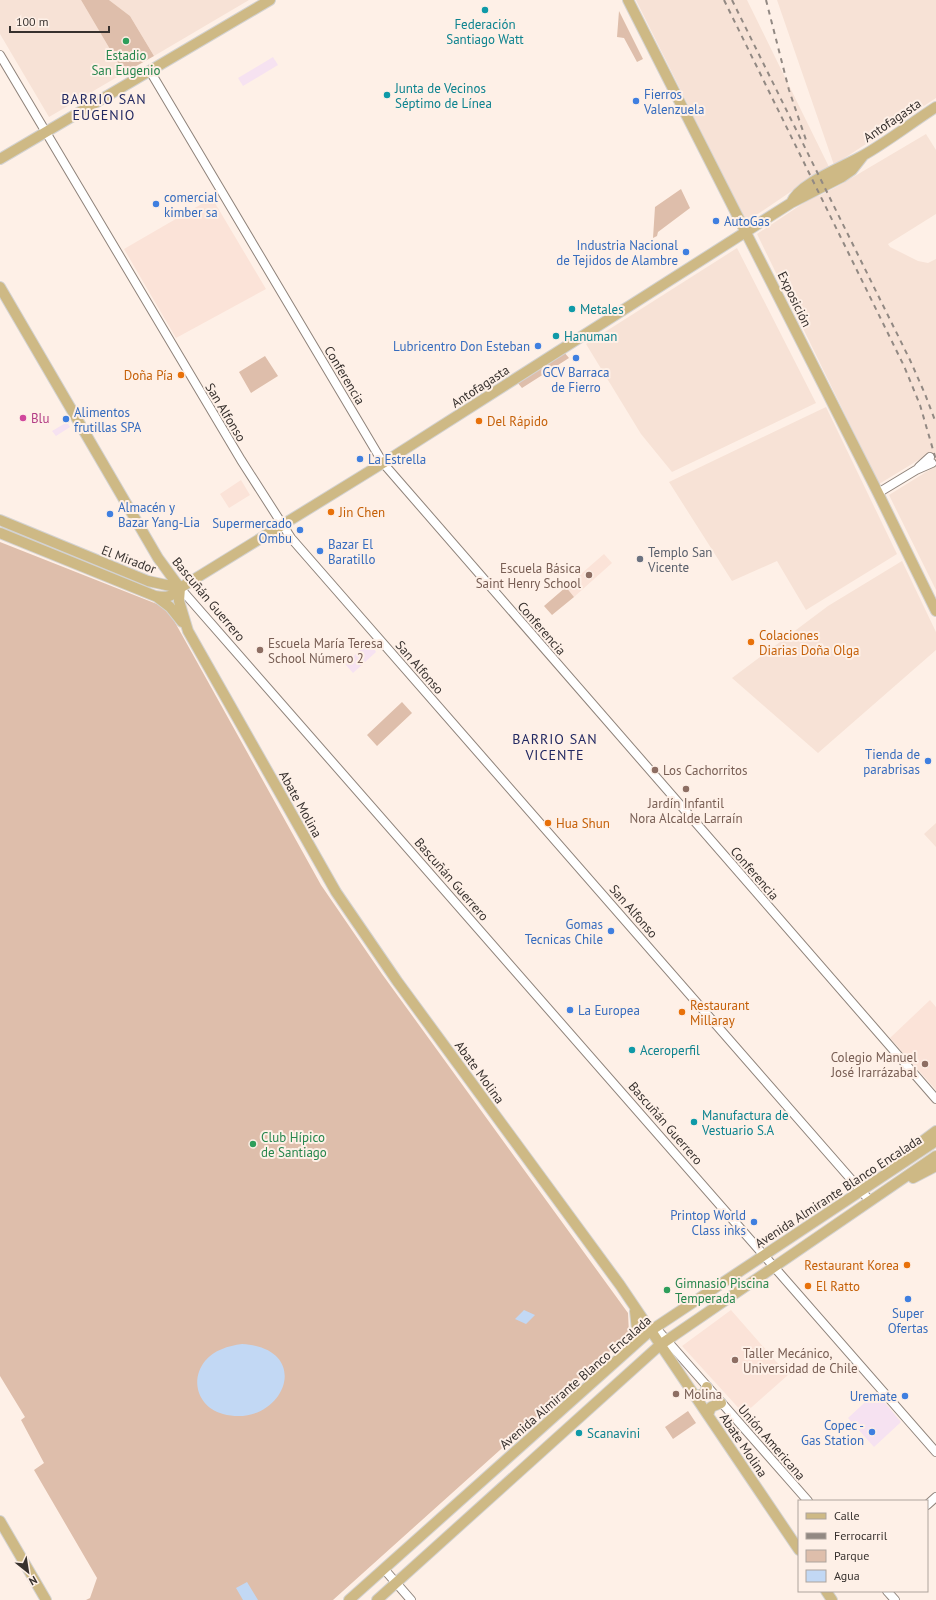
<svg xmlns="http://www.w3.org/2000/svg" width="936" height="1600" font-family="'PT Sans',sans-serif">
<rect width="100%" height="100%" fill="#fef0e7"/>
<path fill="#f6e2f1" d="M 273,57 L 278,65 L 243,86 L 238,78 Z
M 64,424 L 68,424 L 70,427 L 56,436 L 52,431 Z
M 370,641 L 376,652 L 353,673 L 345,664 Z
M 876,1392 L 901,1422 L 874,1447 L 848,1418 Z"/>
<path fill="#f7e2d6" d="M 0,0 L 81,0 L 124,73 L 49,117 L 0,34 Z
M 109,0 L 249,0 L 154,56 L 130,16 Z
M 636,0 L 747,0 L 830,169 L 808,180 L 746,222 Z
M 777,0 L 936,0 L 936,98 L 834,165 Z
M 926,134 L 936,150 L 936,214 L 888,244 L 890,247 L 918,261 L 928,263 L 936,259 L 936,590 L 889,495 L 934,467 L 930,453 L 879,484 L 757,234 L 814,196 L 819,196 L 838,186 Z
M 737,248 L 816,403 L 672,472 L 641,434 L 586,344 Z
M 826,407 L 897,554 L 806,610 L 777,561 L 732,581 L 669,482 Z
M 902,561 L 936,632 L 936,650 L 818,753 L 732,678 L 828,606 Z
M 936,823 L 936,847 L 924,834 Z"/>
<path fill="#fbe3d8" d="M 212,198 L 266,289 L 176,338 L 124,249 Z
M 241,480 L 250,495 L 229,508 L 220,494 Z
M 604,554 L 612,563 L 574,597 L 566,587 Z
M 930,1000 L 936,1007 L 936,1090 L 890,1038 Z
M 731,1310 L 788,1375 L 744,1414 L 682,1346 Z"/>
<path fill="#debeab" d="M 81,0 L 109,0 L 130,16 L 154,56 L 124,73 Z
M 619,11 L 643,59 L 637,62 L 624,38 L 617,37 Z
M 681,189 L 690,208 L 658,232 L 657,236 L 653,238 L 655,207 Z
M 564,352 L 569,358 L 522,388 L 517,382 Z
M 265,356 L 278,376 L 251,393 L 239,372 Z
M 0,542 L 167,608 L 321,885 L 382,974 L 628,1313 L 629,1334 L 333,1600 L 86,1600 L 90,1598 L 97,1578 L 34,1470 L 44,1463 L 21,1420 L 25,1417 L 0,1376 Z
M 566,587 L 574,597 L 552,615 L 544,606 Z
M 402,702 L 412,713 L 377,746 L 367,735 Z
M 688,1411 L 696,1423 L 673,1439 L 665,1427 Z"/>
<path fill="#c2d8f4" d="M 524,1310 L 535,1315 L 526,1324 L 515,1319 Z
M 242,1344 C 317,1349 282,1430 223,1414 C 199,1408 189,1381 205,1361 C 214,1350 228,1346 242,1344 Z
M 247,1582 L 258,1600 L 243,1600 L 236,1588 Z"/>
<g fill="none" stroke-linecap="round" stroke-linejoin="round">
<defs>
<path id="minor" d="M 0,55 L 241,460 L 291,538 L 870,1201
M 150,71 L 383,463 L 936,1099
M 919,467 L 930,457
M 878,493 L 916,470 L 932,463
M 180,588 L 936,1452
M 655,1327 L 808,1501
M 927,1505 L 936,1497
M 384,1569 L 411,1600
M 887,1591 L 895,1600"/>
<path id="major" d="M 628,0 L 878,493 L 936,611
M 0,159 L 270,0
M 791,203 C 799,183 843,167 862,156 C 887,142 911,123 936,107
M 0,287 L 158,558 L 180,588
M 0,520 L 148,581 L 180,588
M 0,533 L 155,596 C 166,598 173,597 180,588 L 391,458 L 791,203 L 842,177 L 852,170 L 863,156
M 180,588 L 179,601 L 188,631 L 336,892 L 397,981 L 620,1285 L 799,1550
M 157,597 L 170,607 L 182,622
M 896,1161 L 936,1131
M 913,1178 L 936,1166
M 633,1346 L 637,1330 L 635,1311
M 695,1396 L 704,1394 L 707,1387
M 708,1415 L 711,1407 L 721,1403
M 0,1521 L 46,1600
M 826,1591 L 832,1600
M 349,1600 L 650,1331 L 936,1141
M 377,1600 L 660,1345 L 936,1156"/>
</defs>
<use href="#minor" stroke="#8f837b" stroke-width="10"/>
<use href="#major" stroke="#d3d2d1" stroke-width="12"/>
<use href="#minor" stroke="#fff" stroke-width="8"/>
<use href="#major" stroke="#ceb985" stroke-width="10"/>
<path stroke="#928983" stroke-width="2" stroke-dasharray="5 5" stroke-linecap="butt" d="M 724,0 L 904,366 L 920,405 L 936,460
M 732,0 L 910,360 L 925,394 L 936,423
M 766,0 L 789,90 L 806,140"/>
</g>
<g fill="#0f9aa8" stroke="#fef0e7" stroke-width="1.5">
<circle cx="485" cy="10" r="4"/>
<circle cx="387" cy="95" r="4"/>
<circle cx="572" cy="309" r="4"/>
<circle cx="556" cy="336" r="4"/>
<circle cx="632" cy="1050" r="4"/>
<circle cx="694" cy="1122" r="4"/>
<circle cx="579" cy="1433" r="4"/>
</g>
<g fill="#2e9e5b" stroke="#fef0e7" stroke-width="1.5">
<circle cx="126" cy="41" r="4"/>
<circle cx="253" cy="1144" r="4"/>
<circle cx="667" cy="1290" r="4"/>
</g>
<g fill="#3f7fe0" stroke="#fef0e7" stroke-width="1.5">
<circle cx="636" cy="101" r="4"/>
<circle cx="156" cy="204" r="4"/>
<circle cx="716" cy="221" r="4"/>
<circle cx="686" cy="252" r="4"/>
<circle cx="538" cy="346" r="4"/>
<circle cx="576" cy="358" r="4"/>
<circle cx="66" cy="419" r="4"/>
<circle cx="360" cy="459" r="4"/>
<circle cx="110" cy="514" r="4"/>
<circle cx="300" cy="530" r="4"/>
<circle cx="320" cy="551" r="4"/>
<circle cx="928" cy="761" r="4"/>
<circle cx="611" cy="931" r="4"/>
<circle cx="570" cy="1010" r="4"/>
<circle cx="754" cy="1222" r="4"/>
<circle cx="908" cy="1299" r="4"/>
<circle cx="905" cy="1396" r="4"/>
<circle cx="872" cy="1432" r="4"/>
</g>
<g fill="#e8710a" stroke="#fef0e7" stroke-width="1.5">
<circle cx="181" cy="375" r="4"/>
<circle cx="479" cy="421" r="4"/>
<circle cx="331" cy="512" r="4"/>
<circle cx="751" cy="642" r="4"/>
<circle cx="548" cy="823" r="4"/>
<circle cx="682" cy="1012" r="4"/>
<circle cx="907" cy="1265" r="4"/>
<circle cx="808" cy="1286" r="4"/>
</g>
<circle fill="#d1479c" stroke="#fef0e7" stroke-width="1.5" cx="23" cy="418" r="4"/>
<circle fill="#6b7280" stroke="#fef0e7" stroke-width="1.5" cx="640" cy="559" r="4"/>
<g fill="#8d6e63" stroke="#fef0e7" stroke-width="1.5">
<circle cx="589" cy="575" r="4"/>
<circle cx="260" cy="650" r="4"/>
<circle cx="655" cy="770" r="4"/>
<circle cx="686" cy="789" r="4"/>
<circle cx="925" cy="1064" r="4"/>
<circle cx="735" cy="1360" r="4"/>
<circle cx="676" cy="1394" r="4"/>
</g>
<g text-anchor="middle" stroke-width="4" stroke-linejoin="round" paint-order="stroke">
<g font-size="13" fill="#0d838f" stroke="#fef0e7" text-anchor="start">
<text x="485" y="29" text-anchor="middle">Federación<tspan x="485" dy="15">Santiago Watt</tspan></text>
<text x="395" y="93">Junta de Vecinos<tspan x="395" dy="15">Séptimo de Línea</tspan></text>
<text x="580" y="314">Metales</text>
<text x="564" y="341">Hanuman</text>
<text x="640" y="1055">Aceroperfil</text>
<text x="702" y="1120">Manufactura de<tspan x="702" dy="15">Vestuario S.A</tspan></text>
<text x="587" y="1438">Scanavini</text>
</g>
<g font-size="13" fill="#27864d" stroke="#fef0e7" text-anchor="start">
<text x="126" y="60" text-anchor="middle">Estadio<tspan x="126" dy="15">San Eugenio</tspan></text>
<text x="261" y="1142">Club Hípico<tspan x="261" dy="15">de Santiago</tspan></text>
<text x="675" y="1288">Gimnasio Piscina<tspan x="675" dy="15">Temperada</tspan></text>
</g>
<g font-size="13" fill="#366cbe" stroke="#fef0e7" text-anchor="start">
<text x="644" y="99">Fierros<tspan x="644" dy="15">Valenzuela</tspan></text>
<text x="164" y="202">comercial<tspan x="164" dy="15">kimber sa</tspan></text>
<text x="724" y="226">AutoGas</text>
<text x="678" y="250" text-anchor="end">Industria Nacional<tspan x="678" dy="15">de Tejidos de Alambre</tspan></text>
<text x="530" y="351" text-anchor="end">Lubricentro Don Esteban</text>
<text x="576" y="377" text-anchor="middle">GCV Barraca<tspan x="576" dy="15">de Fierro</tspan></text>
<text x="74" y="417">Alimentos<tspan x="74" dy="15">frutillas SPA</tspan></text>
<text x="368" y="464">La Estrella</text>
<text x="118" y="512">Almacén y<tspan x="118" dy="15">Bazar Yang-Lia</tspan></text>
<text x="292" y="528" text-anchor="end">Supermercado<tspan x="292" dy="15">Ombu</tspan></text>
<text x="328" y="549">Bazar El<tspan x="328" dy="15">Baratillo</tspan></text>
<text x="920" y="759" text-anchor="end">Tienda de<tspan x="920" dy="15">parabrisas</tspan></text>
<text x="603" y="929" text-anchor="end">Gomas<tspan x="603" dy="15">Tecnicas Chile</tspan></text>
<text x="578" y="1015">La Europea</text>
<text x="746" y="1220" text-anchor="end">Printop World<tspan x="746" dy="15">Class inks</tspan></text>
<text x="908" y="1318" text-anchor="middle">Super<tspan x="908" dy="15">Ofertas</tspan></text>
<text x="897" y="1401" text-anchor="end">Uremate</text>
<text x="864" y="1430" text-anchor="end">Copec -<tspan x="864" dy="15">Gas Station</tspan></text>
</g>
<g font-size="13" fill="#37312e" stroke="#fef0e7">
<text transform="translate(892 120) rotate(-34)" y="5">Antofagasta</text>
<text transform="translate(795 299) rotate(64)" y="5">Exposición</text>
<text transform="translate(345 375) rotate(59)" y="5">Conferencia</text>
<text transform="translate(480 386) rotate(-33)" y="5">Antofagasta</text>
<text transform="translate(226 412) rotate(59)" y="5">San Alfonso</text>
<text transform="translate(129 559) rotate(21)" y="5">El Mirador</text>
<text transform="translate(209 599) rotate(50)" y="5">Bascuñán Guerrero</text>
<text transform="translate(542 628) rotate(49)" y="5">Conferencia</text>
<text transform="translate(420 667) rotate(49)" y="5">San Alfonso</text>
<text transform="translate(301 804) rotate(61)" y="5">Abate Molina</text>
<text transform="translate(755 873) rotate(49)" y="5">Conferencia</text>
<text transform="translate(452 879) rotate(49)" y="5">Bascuñán Guerrero</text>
<text transform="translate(634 911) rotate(49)" y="5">San Alfonso</text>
<text transform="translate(480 1072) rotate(54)" y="5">Abate Molina</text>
<text transform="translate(666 1123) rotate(49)" y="5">Bascuñán Guerrero</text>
<text transform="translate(838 1191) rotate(-33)" y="5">Avenida Almirante Blanco Encalada</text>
<text transform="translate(575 1382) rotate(-41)" y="5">Avenida Almirante Blanco Encalada</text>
<text transform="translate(772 1442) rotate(49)" y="5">Unión Americana</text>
<text transform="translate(744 1445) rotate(56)" y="5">Abate Molina</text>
</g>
<g font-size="13" fill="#c56008" stroke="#fef0e7" text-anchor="start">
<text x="173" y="380" text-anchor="end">Doña Pía</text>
<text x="487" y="426">Del Rápido</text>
<text x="339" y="517">Jin Chen</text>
<text x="759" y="640">Colaciones<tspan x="759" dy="15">Diarias Doña Olga</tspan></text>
<text x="556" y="828">Hua Shun</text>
<text x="690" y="1010">Restaurant<tspan x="690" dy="15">Millaray</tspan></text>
<text x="899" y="1270" text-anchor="end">Restaurant Korea</text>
<text x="816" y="1291">El Ratto</text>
</g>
<g font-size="13" fill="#b23c85" stroke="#fef0e7" text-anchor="start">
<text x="31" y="423">Blu</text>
</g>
<g font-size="13" fill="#5b616d" stroke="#fef0e7" text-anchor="start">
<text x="648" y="557">Templo San<tspan x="648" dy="15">Vicente</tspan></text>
</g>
<g font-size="13" fill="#785e54" stroke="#fef0e7" text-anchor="start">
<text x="581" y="573" text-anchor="end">Escuela Básica<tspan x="581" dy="15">Saint Henry School</tspan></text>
<text x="268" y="648">Escuela María Teresa<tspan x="268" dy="15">School Número 2</tspan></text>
<text x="663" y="775">Los Cachorritos</text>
<text x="686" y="808" text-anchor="middle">Jardín Infantil<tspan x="686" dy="15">Nora Alcalde Larraín</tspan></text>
<text x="917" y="1062" text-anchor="end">Colegio Manuel<tspan x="917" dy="15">José Irarrázabal</tspan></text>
<text x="743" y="1358">Taller Mecánico,<tspan x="743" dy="15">Universidad de Chile</tspan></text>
<text x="684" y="1399">Molina</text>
</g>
<g font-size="14" letter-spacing="1" fill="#212861" stroke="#fef0e7">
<text x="104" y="104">BARRIO SAN<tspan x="104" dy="16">EUGENIO</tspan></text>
<text x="555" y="744">BARRIO SAN<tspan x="555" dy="16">VICENTE</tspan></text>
</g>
</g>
<rect x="798" y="1500" width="130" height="92" fill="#fef0e7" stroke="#aea49d"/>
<rect x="806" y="1513" width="20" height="6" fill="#ceb985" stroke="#aea49d"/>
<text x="834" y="1520" font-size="12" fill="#37312e">Calle</text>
<rect x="806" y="1533" width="20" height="6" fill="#928983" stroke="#aea49d"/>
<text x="834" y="1540" font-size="12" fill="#37312e">Ferrocarril</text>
<rect x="806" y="1550" width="20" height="12" fill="#debeab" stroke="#aea49d"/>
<text x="834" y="1560" font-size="12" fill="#37312e">Parque</text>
<rect x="806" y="1570" width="20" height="12" fill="#c2d8f4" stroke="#aea49d"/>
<text x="834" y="1580" font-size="12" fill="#37312e">Agua</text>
<g transform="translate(28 1572) rotate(150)" stroke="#fef0e7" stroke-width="3" paint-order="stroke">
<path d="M0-3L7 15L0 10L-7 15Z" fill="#37312e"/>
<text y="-6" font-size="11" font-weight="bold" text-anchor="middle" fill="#37312e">N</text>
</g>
<path d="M10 26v6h99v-6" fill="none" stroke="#37312e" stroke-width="2"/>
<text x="16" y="26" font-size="12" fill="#37312e" stroke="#fef0e7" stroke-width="3" paint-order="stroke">100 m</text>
</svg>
